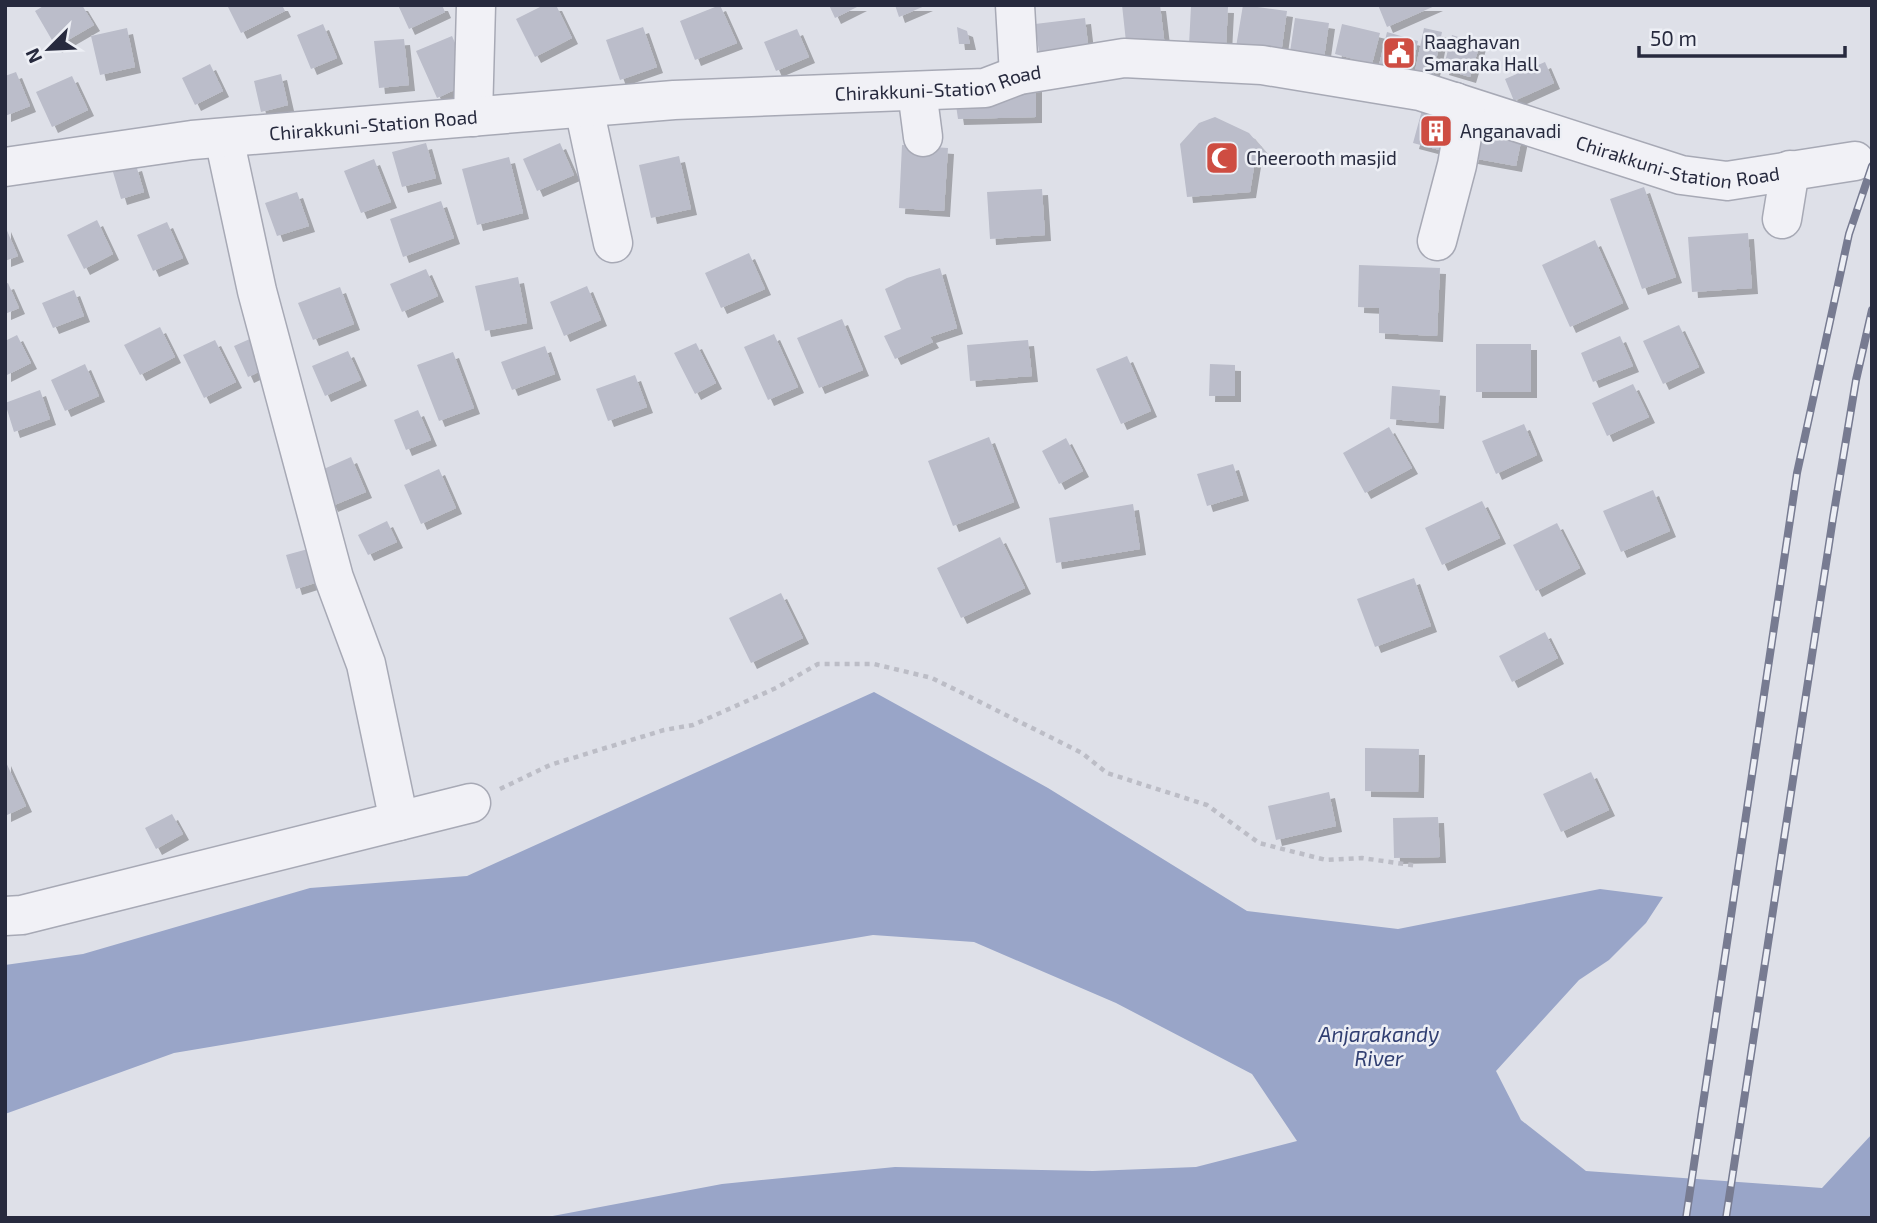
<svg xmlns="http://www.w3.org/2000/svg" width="1877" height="1223" font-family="'Exo 2',sans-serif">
<defs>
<filter id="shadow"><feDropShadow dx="6" dy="6" stdDeviation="0" flood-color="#0004"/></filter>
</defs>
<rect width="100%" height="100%" fill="#dee0e8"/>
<path fill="#99a5c8" d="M 874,692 L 1048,788 L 1247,911 L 1398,929 L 1600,889 L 1663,897 L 1646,923 L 1609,960 L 1579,980 L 1496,1071 L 1521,1120 L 1586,1171 L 1822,1188 L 1872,1134 L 1872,1218 L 542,1218 L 722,1184 L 895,1167 L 1093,1171 L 1196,1167 L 1297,1141 L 1252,1074 L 1116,1003 L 974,942 L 873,935 L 174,1053 L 5,1114 L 5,965 L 83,954 L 310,888 L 467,876 Z"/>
<path fill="#bbbdca" filter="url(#shadow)" d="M 45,5 L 82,5 L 94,25 L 56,47 L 35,11 Z
M 227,5 L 282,5 L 285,11 L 241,33 Z
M 398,5 L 442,5 L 445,12 L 409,29 Z
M 544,5 L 556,5 L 572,38 L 535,57 L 516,19 Z
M 720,5 L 737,43 L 695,60 L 680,21 Z
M 829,5 L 861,5 L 835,18 Z
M 895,5 L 927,5 L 899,17 Z
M 1122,5 L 1160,5 L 1165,47 L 1127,51 Z
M 1243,5 L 1287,11 L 1281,54 L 1236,47 Z
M 1378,5 L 1437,5 L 1387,27 Z
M 1191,6 L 1228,7 L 1226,46 L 1189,45 Z
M 1085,18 L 1089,53 L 1040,59 L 1035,24 Z
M 1295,18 L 1329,23 L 1324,58 L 1290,52 Z
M 323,24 L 337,58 L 311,69 L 297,35 Z
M 1342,24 L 1380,33 L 1372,64 L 1335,54 Z
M 643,27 L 657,67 L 620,80 L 606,40 Z
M 957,27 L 967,31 L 970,44 L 959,44 Z
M 127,28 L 135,67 L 100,75 L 91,36 Z
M 1424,28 L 1442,32 L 1433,75 L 1415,71 Z
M 797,29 L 809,57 L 776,71 L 764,42 Z
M 1387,32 L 1418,41 L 1411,73 L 1379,65 Z
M 1452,35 L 1480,44 L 1470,77 L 1443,69 Z
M 452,36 L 472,82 L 437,98 L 416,51 Z
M 404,39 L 409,85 L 379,88 L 374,41 Z
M 1545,62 L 1554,83 L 1514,101 L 1505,79 Z
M 210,64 L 223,91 L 195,105 L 182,78 Z
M 16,72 L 30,106 L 5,116 L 5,76 Z
M 281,74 L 288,105 L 261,112 L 254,81 Z
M 72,76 L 88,110 L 52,127 L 36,92 Z
M 1036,86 L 1036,117 L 958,119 L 954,91 Z
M 1422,110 L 1459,120 L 1451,153 L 1413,143 Z
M 1215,117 L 1249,133 L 1268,155 L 1255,161 L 1250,192 L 1187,197 L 1180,144 L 1199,123 Z
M 1478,124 L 1523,132 L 1516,166 L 1472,158 Z
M 426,143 L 436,178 L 402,187 L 392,152 Z
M 560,143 L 574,175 L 537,191 L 523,159 Z
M 902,145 L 948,148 L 944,211 L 899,208 Z
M 679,156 L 691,209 L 651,218 L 639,165 Z
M 509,157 L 523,213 L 477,225 L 462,169 Z
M 374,159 L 391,202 L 361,213 L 344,171 Z
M 136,165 L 144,192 L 121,199 L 113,172 Z
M 1644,187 L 1676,277 L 1642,289 L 1610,199 Z
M 1042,189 L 1045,235 L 990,239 L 987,192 Z
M 297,192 L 309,226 L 277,236 L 265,203 Z
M 441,201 L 454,238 L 403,257 L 390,219 Z
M 97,220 L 113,254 L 84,269 L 67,235 Z
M 167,222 L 183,258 L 153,271 L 137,235 Z
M 5,226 L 18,256 L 5,261 Z
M 1748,233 L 1752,288 L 1692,292 L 1688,237 Z
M 1595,240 L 1623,303 L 1570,327 L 1542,265 Z
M 749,253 L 765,289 L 721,308 L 705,273 Z
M 1359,265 L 1440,268 L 1437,336 L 1379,333 L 1379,308 L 1358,307 Z
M 940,268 L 957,328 L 930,337 L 933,342 L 895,359 L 884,336 L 901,329 L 885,289 L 907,278 Z
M 426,269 L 438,296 L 402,312 L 390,284 Z
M 518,277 L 527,323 L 485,331 L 475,286 Z
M 8,283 L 19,308 L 5,314 L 5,284 Z
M 587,286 L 601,320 L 564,336 L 550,302 Z
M 340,287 L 354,324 L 313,340 L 298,303 Z
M 74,290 L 84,316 L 53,328 L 42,303 Z
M 842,319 L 863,370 L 819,388 L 797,338 Z
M 1679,325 L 1699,367 L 1663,384 L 1643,341 Z
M 160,327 L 175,357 L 140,375 L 124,345 Z
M 774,334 L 798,387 L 768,400 L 744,347 Z
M 17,335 L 31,363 L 5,376 L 5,341 Z
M 259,335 L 273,365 L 248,377 L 234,346 Z
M 1620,336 L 1633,366 L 1593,382 L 1581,353 Z
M 215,340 L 236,382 L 204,398 L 183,355 Z
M 1028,340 L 1032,376 L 970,381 L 967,345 Z
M 696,343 L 716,383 L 695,394 L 674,353 Z
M 1476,344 L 1531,344 L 1531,392 L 1476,392 Z
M 545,346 L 555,374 L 512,390 L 501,362 Z
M 348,351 L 361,380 L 325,396 L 312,366 Z
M 453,352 L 474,408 L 439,421 L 417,365 Z
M 1127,356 L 1151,411 L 1121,424 L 1096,369 Z
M 85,364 L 99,396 L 65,411 L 51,380 Z
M 1210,364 L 1235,365 L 1235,396 L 1209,396 Z
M 635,375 L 647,407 L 608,421 L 596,389 Z
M 1633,384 L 1649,417 L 1607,436 L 1592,403 Z
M 1392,386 L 1440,390 L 1438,423 L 1390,419 Z
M 40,390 L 50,419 L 14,432 L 5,403 Z
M 418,410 L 431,440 L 406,450 L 394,420 Z
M 1524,424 L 1537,455 L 1496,474 L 1482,441 Z
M 1389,427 L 1412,468 L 1365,493 L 1343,453 Z
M 989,437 L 1014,502 L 953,526 L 928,461 Z
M 1066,438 L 1083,471 L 1059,484 L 1042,451 Z
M 351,457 L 366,492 L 332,506 L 317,472 Z
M 1233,464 L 1243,495 L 1207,506 L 1197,474 Z
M 439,469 L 456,508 L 421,524 L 404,485 Z
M 1653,490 L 1670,531 L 1621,552 L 1603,511 Z
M 1482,501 L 1500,538 L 1442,565 L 1425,528 Z
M 1133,504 L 1140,549 L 1056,563 L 1049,518 Z
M 387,521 L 397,542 L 368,555 L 358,535 Z
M 1557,523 L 1580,568 L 1536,591 L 1513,545 Z
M 1000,537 L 1025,588 L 961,618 L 937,568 Z
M 308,549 L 318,582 L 296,589 L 286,555 Z
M 1414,578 L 1431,626 L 1375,647 L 1357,599 Z
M 781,593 L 803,638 L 751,663 L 729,618 Z
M 1545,632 L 1558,658 L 1512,682 L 1499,656 Z
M 1365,748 L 1419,749 L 1418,792 L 1365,791 Z
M 5,760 L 26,806 L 5,816 Z
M 1591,772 L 1609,810 L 1561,832 L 1543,794 Z
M 1329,792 L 1336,826 L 1276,840 L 1268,806 Z
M 172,814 L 183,834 L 156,849 L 145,828 Z
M 1438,817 L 1440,857 L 1394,858 L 1393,818 Z"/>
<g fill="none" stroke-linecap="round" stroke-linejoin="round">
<defs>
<g id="minor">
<path d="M 1015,5 L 1019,75"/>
<path d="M 917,91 L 923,137"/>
<path d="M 584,108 L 613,243"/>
<path d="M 473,117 L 476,5"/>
<path d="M 224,138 L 257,291 L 334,578 L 366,664 L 399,821"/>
<path id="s1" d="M 5,167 L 192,140 L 674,100 L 985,88 L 1019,75 L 1124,58 L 1262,65 L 1420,91 L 1681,175 L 1727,181 L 1855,161"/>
<path d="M 1782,219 L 1790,170"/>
<path d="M 1437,241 L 1457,165 L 1466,114 L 1455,102"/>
<path d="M 5,916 L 22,915 L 471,803"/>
</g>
</defs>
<use href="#minor" stroke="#a7a9b5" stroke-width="41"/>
<path stroke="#bcbdc6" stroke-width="4.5" stroke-dasharray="5 5" stroke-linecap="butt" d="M 500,789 L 550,765 L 664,730 L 693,725 L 776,688 L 818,664 L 874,664 L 932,678 L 1082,753 L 1107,773 L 1207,805 L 1259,843 L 1326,860 L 1362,858 L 1418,866"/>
<use href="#minor" stroke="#f1f1f6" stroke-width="38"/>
<defs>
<path id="rail" d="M 1686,1218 L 1797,473 L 1849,234 L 1872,166
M 1726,1218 L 1833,518 L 1856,380 L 1872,310"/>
</defs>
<use href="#rail" stroke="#777b91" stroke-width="8"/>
<use href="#rail" stroke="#edeff5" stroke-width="5" stroke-dasharray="16" stroke-linecap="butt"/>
</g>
<defs>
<symbol id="civic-square" viewBox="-11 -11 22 22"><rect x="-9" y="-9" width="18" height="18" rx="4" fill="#ce4d42" stroke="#edeff5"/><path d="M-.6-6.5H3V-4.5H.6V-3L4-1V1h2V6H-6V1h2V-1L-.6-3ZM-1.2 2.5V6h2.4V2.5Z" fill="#fff"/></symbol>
<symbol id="building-square" viewBox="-11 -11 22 22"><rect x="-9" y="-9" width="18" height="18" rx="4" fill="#ce4d42" stroke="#edeff5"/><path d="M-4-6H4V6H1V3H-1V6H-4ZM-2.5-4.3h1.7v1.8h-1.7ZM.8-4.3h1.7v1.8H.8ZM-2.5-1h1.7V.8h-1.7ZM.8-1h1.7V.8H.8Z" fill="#fff"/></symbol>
<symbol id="mosque-square" viewBox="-11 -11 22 22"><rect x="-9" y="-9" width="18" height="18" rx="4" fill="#ce4d42" stroke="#edeff5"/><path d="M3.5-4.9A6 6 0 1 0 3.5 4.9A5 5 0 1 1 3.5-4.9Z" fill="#fff"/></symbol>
</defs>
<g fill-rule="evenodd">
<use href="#civic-square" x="1380" y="34" width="38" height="38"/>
<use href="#building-square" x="1417" y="112" width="38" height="38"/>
<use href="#mosque-square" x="1203" y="139" width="38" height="38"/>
</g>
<g text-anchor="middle" stroke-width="5" stroke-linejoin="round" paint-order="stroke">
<g font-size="19" fill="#272a3e" stroke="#edeff5" text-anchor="start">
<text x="1424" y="49">Raaghavan<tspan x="1424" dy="22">Smaraka Hall</tspan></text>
<text x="1460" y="138">Anganavadi</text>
<text x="1246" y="165">Cheerooth masjid</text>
</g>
<g font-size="19" fill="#272a3e" stroke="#edeff5">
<text dy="7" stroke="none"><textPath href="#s1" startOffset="938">Chirakkuni-Station Road</textPath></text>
<text dy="7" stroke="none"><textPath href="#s1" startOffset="371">Chirakkuni-Station Road</textPath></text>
<text dy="7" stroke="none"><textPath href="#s1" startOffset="1694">Chirakkuni-Station Road</textPath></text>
</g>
<g font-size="21" font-style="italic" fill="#313f72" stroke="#edeff5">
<text x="1379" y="1042">Anjarakandy<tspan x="1379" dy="24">River</tspan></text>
</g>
</g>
<rect width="1877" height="1223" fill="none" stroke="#272a3e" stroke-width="14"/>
<g transform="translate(49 49) rotate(246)" stroke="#edeff5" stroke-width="5" paint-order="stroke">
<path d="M0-5L12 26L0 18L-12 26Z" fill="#272a3e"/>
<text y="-10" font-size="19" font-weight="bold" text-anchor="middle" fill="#272a3e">N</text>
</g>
<path d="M1639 46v10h206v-10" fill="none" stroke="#272a3e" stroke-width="3.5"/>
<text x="1650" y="46" font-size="21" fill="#272a3e" stroke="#edeff5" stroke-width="5" paint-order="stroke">50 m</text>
</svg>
